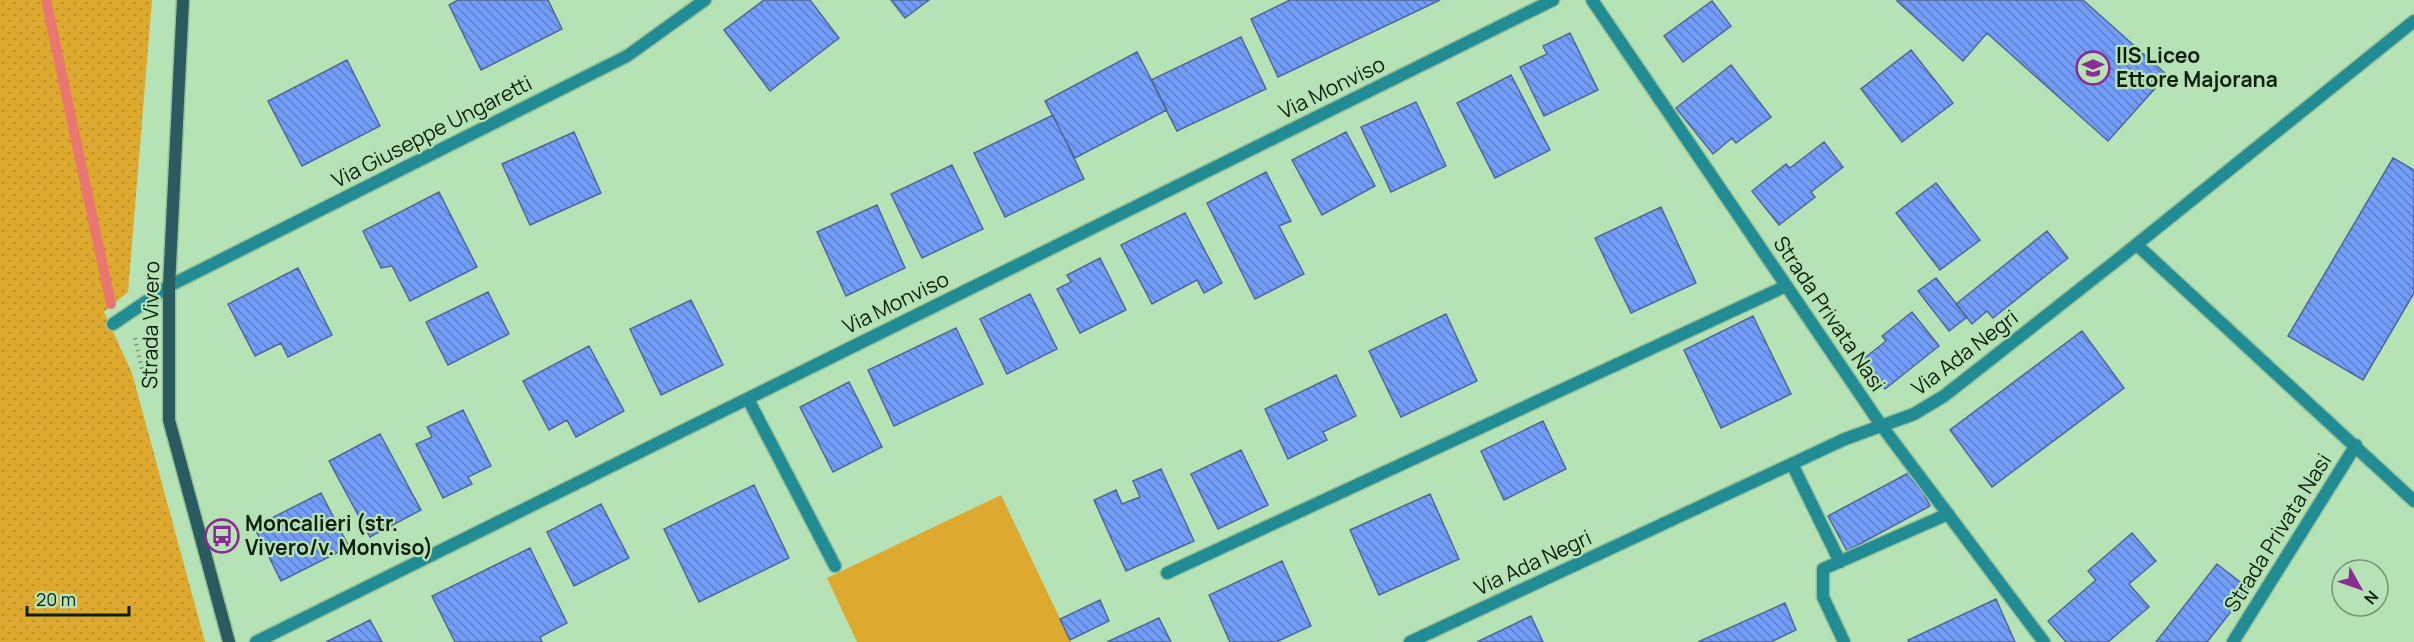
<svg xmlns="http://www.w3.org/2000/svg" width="2414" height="642" font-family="Manrope,sans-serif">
<defs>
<pattern id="grass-dots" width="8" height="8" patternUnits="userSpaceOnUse" patternTransform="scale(1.5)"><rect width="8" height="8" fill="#dda92f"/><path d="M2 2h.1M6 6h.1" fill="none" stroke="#bc9129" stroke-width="1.8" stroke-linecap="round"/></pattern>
<pattern id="building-back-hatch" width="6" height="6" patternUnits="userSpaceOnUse" patternTransform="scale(1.5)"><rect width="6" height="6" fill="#729df9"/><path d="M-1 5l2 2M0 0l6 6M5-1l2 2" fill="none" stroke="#5c7fc8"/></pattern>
</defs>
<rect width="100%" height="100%" fill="#b6e3b5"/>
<path fill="url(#grass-dots)" d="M 0,0 L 152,0 L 128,292 L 104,312 L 132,373 L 205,642 L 0,642 Z"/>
<path fill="#dda92f" d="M 1001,495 L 1071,642 L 857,642 L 827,578 Z"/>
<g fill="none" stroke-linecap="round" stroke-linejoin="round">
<path stroke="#e97670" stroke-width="10" d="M 46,0 L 111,304"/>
</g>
<path fill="url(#building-back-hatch)" stroke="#516896" stroke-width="1.5" d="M 458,0 L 548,0 L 562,29 L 481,70 L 449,5 Z
M 764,0 L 810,0 L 839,38 L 770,91 L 724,30 Z
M 891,0 L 929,0 L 905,18 Z
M 1290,0 L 1440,0 L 1278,77 L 1251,19 Z
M 1898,0 L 2083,0 L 2167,75 L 2108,141 L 1987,33 L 1963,61 L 1897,1 Z
M 1712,1 L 1731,26 L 1683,62 L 1664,36 Z
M 1570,33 L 1598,90 L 1544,116 L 1520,67 L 1547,54 L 1543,46 Z
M 1241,37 L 1266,89 L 1177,131 L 1151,80 Z
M 1911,50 L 1953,103 L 1902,142 L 1861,89 Z
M 1137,52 L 1167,110 L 1075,158 L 1045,101 Z
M 347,60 L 380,126 L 302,166 L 268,101 Z
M 1731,65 L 1771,117 L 1736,143 L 1732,138 L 1713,154 L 1676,108 Z
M 1511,75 L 1550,150 L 1495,178 L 1457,103 Z
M 1416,102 L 1446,166 L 1391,192 L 1361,127 Z
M 1053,115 L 1084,179 L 1005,217 L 974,153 Z
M 574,132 L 601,193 L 530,225 L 502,164 Z
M 1346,132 L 1375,186 L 1322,215 L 1292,160 Z
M 1824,142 L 1843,167 L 1811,192 L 1815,197 L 1779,225 L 1752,191 L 1786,164 L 1790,168 Z
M 2393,158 L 2414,170 L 2414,293 L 2363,380 L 2288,336 Z
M 952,165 L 983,229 L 922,258 L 891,194 Z
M 1266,172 L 1291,221 L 1279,226 L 1304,274 L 1255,299 L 1207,203 Z
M 1936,183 L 1980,240 L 1940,270 L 1896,213 Z
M 439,192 L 477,267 L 410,301 L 392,266 L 381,268 L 363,231 Z
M 877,205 L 905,268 L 846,296 L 817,232 Z
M 1661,207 L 1696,283 L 1631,313 L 1595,238 Z
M 1185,213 L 1222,283 L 1204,293 L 1197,280 L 1152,304 L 1121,245 Z
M 2047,231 L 2068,258 L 1993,318 L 1987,311 L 1972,324 L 1956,304 Z
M 1100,258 L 1126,310 L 1080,333 L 1057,289 L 1071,282 L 1067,275 Z
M 298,268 L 332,335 L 288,357 L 281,343 L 255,356 L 228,304 Z
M 1936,278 L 1967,317 L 1949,331 L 1918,291 Z
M 488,292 L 509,334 L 448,365 L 426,322 Z
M 1030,294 L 1057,349 L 1007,374 L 980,319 Z
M 691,300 L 723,365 L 661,395 L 630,329 Z
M 1912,312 L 1939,346 L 1885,389 L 1862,360 L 1886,341 L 1882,336 Z
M 1446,314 L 1477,381 L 1401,417 L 1369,351 Z
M 1753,316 L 1791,394 L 1721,428 L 1684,350 Z
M 956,328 L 983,384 L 894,426 L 868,370 Z
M 2082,331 L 2124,388 L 1992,487 L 1950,430 Z
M 589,346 L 624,411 L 576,437 L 567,420 L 549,430 L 523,381 Z
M 1336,375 L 1356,416 L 1323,432 L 1327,440 L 1288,459 L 1265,409 Z
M 849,382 L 882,447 L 833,472 L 800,407 Z
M 463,410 L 491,466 L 468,477 L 472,484 L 443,498 L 416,444 L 432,437 L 427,427 Z
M 1543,421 L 1566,469 L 1504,500 L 1481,451 Z
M 380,434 L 421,510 L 370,537 L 329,461 Z
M 1241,450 L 1268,505 L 1218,529 L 1191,474 Z
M 1161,469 L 1194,541 L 1126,571 L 1094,500 L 1116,490 L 1122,504 L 1140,497 L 1133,481 Z
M 1912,471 L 1930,506 L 1847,551 L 1828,516 Z
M 754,485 L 789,558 L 699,602 L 664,529 Z
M 321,493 L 349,547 L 281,581 L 254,527 Z
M 1430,494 L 1459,559 L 1379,595 L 1350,530 Z
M 601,504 L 629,558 L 574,586 L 547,532 Z
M 2132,533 L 2156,561 L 2129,584 L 2149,607 L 2108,642 L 2066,642 L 2048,621 L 2096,580 L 2088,571 Z
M 530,548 L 567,623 L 540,637 L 542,642 L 455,642 L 432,596 Z
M 1282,561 L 1311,626 L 1276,642 L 1230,642 L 1209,595 Z
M 2217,564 L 2249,589 L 2207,642 L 2156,642 Z
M 1996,599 L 2015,642 L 1909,642 L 1908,640 Z
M 1100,600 L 1109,621 L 1070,640 L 1060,619 Z
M 1785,603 L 1796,630 L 1771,642 L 1698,642 Z
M 1531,616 L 1543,642 L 1477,642 Z
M 1159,618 L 1171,642 L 1107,642 Z
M 370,620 L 382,642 L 326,642 Z"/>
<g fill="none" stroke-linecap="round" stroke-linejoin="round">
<defs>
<path id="lane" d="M 113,324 L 169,286
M 1792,464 L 1840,562
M 1844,642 L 1823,597 L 1823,569 L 1948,514"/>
<path id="street" d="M 1592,0 L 1881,425 L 2044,642
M 2137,245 L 2414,501
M 169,286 L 627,56 L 705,0
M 748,399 L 835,566
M 1167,573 L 1786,286
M 256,642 L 1553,0
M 1410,642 L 1845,439 L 1914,414 L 1944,396 L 2121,257 L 2414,21
M 2233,642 L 2356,445"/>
<path id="secondary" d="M 183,0 L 169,286 L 169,420 L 229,642"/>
</defs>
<use href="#lane" stroke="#98c097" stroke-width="15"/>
<use href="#street" stroke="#98c097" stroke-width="15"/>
<use href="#secondary" stroke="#98c097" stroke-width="15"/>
<path stroke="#779976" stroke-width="4" stroke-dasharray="1.5 4.5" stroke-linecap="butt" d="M 135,338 L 143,374"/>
<use href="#lane" stroke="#228c95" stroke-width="12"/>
<use href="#street" stroke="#228c95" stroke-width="12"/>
<use href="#secondary" stroke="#285c61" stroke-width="12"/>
</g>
<defs>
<symbol id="school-ring" viewBox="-11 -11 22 22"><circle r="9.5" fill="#b6e3b5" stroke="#8b2b94" stroke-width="1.5"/><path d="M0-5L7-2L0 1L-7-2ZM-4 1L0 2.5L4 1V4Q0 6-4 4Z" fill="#8b2b94"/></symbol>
<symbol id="bus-ring" viewBox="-11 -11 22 22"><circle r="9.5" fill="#b6e3b5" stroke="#8b2b94" stroke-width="1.5"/><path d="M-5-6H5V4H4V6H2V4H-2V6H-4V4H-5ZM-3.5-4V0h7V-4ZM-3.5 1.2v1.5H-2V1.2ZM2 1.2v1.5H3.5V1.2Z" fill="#8b2b94"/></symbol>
</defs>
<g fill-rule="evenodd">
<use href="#school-ring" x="2074" y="49" width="38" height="38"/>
<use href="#bus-ring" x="203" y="517" width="38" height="38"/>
</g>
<g text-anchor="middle" stroke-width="4.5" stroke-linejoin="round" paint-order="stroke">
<g font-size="21" font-weight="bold" fill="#0f1f0f" stroke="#b6e3b5" text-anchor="start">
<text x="2116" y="63">IIS Liceo<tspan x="2116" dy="24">Ettore Majorana</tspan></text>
<text x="245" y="531">Moncalieri (str.<tspan x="245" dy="24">Vivero/v. Monviso)</tspan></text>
</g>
<g font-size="21" fill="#0f1f0f" stroke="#b6e3b5">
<text transform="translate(1332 88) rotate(-26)" y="7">Via Monviso</text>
<text transform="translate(432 132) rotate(-27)" y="7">Via Giuseppe Ungaretti</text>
<text transform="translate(896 303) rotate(-26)" y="7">Via Monviso</text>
<text transform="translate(1829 314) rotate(56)" y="7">Strada Privata Nasi</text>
<text transform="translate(151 325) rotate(-89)" y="7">Strada Vivero</text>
<text transform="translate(1965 353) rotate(-37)" y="7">Via Ada Negri</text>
<text transform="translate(2278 533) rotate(-58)" y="7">Strada Privata Nasi</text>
<text transform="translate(1533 563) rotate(-25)" y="7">Via Ada Negri</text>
</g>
</g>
<g transform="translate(2360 588) rotate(130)"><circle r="28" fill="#b6e3b5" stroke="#739573" stroke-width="1.5"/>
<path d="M0-4.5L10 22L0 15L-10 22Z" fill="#8b2b94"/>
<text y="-9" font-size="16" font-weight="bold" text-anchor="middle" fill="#0f1f0f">N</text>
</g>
<path d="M27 606v9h102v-9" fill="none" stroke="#0f1f0f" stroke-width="3"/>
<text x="36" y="606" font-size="18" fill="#0f1f0f" stroke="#b6e3b5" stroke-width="4.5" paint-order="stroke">20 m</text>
</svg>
